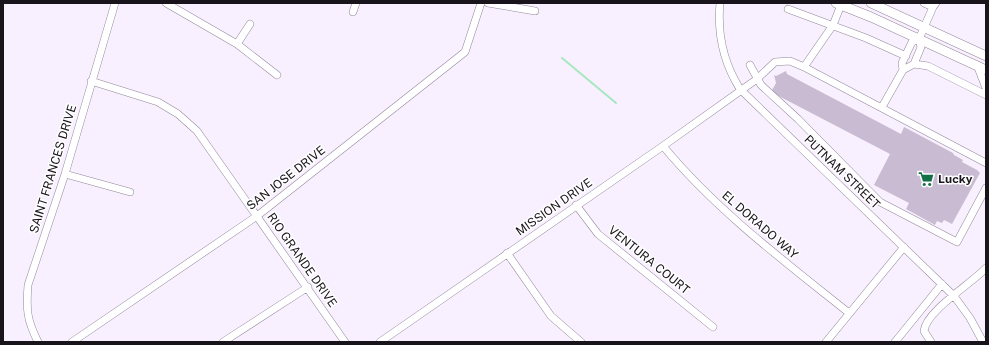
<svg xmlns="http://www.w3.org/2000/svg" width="989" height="345" font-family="'Public Sans',sans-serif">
<rect width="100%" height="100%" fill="#f8f0fe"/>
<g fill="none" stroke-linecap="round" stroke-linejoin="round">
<path stroke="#a6e8c0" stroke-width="2" d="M 562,58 L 616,103"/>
</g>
<path fill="#c9bcd2" d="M 786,71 L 787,74 L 901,134 L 904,127 L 953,153 L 954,155 L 963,160 L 962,162 L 977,170 L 980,173 L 952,224 L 944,220 L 942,223 L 937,221 L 935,225 L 906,209 L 909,203 L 874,185 L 890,154 L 771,92 L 776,83 L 774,75 L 776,76 Z"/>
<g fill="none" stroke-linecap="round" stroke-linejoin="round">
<defs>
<path id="minor" d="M 166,3 L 237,44 L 277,75
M 488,3 L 535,11
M 720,3 C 717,35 723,62 740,89 L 954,296 L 970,318 L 983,342
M 924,3 L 933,7
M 788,9 L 866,38 L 906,56
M 353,12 L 356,3
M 919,39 L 912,42 L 902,63 L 903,70 L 914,64 L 921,47 L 919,39 L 933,7 L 936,3
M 237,44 L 250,24
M 914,64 L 928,66 L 986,95
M 750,65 L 761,85 L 798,119 L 880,202 L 957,242 L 986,188
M 977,65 L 986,88
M 804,67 L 833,25 L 841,5
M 91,81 L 158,102 L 178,114 L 197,131 L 345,342
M 882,107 L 903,70
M 663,146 C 716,210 784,261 849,313
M 65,174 L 130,192
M 576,205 L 598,234 L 713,327
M 507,253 L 551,316 L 581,342
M 38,342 C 27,320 26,310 28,285 L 65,174 L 115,3
M 72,342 L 257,216 L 465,52 L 481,3
M 223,342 L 308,287
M 380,342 L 663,146 L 757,79 L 775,62 L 790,61 L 804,67 L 986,163
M 826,342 L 904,247
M 895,342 L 942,284
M 931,342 L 924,331 C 926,311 971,284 986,268"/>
<path id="major" d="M 836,3 L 871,17 L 986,70
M 871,3 L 986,56"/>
</defs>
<use href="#minor" stroke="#93879b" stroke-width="8"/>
<use href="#major" stroke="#93879b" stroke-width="10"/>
<use href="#minor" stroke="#fff" stroke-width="7"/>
<use href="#major" stroke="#fff" stroke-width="9"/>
</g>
<defs>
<symbol id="supermarket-bare" viewBox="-9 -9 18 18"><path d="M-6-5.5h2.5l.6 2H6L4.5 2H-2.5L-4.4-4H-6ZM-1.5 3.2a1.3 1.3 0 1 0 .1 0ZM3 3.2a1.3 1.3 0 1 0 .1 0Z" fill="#127146" stroke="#fff" stroke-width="2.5" paint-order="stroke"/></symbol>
</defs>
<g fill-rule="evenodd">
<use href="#supermarket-bare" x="915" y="168" width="22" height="22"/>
</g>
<g text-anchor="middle" stroke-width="3" stroke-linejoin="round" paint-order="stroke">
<g font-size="12" fill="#19141b" stroke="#fff">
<text transform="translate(53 169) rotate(-73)" y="4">SAINT FRANCES DRIVE</text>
<text transform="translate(842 172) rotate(44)" y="4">PUTNAM STREET</text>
<text transform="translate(286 178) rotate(-38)" y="4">SAN JOSE DRIVE</text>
<text transform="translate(554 207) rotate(-35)" y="4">MISSION DRIVE</text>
<text transform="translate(760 225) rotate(41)" y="4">EL DORADO WAY</text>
<text transform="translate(302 260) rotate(55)" y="4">RIO GRANDE DRIVE</text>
<text transform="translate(649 260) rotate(39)" y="4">VENTURA COURT</text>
</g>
<g font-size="12" font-weight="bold" fill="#19141b" stroke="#fff" text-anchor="start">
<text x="938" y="183">Lucky</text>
</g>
</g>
<rect width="989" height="345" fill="none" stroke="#19141b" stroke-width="8"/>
</svg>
